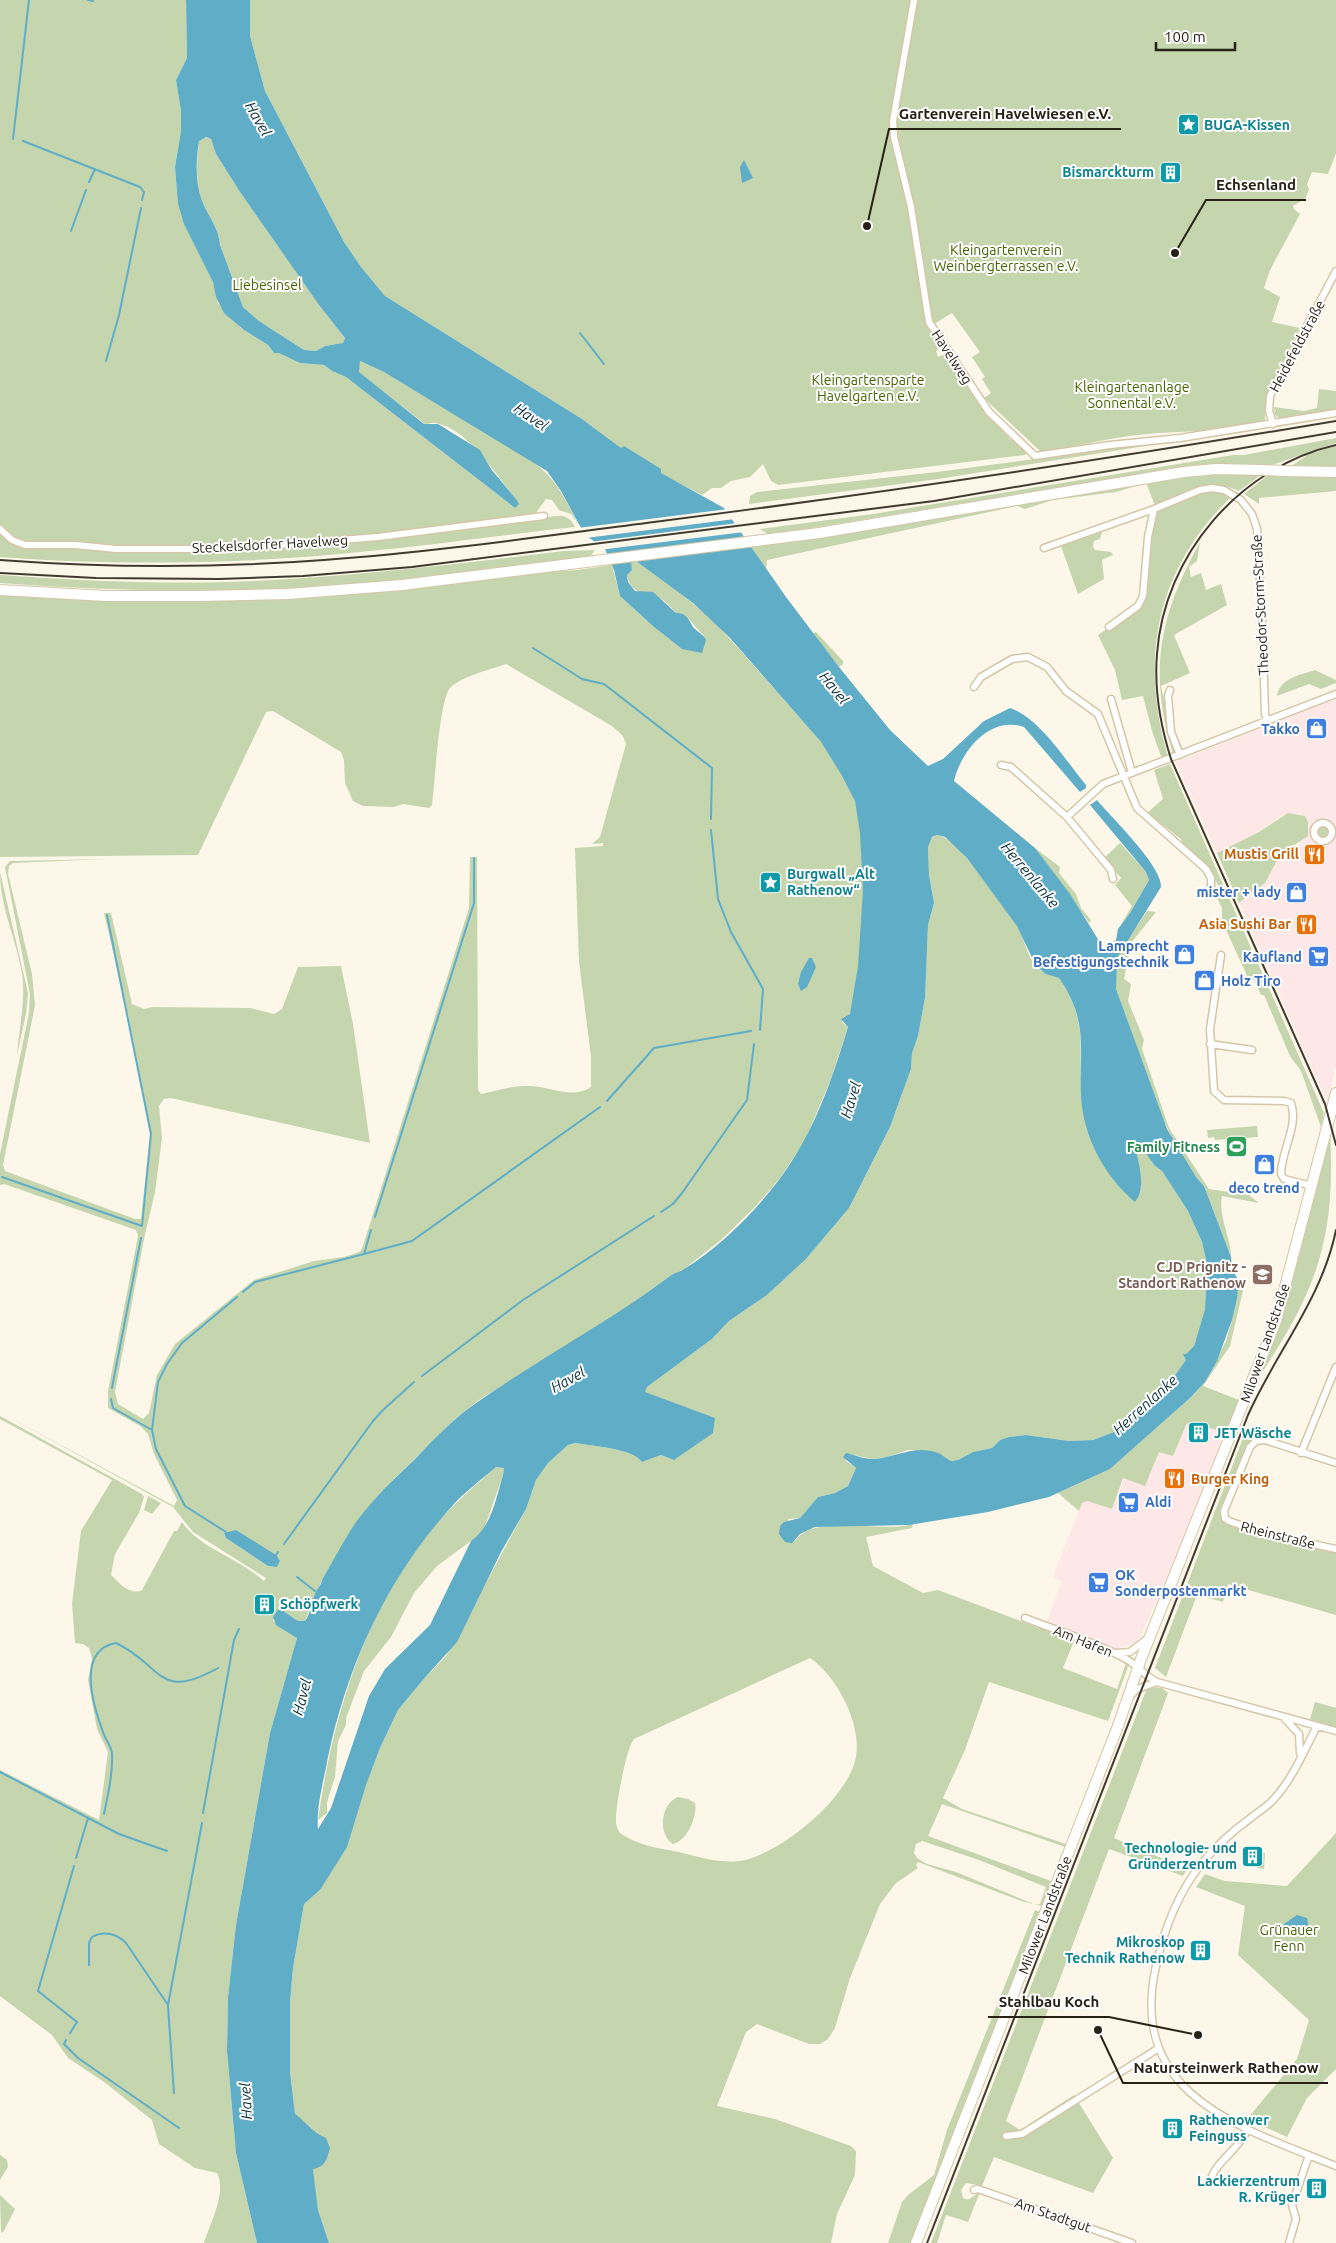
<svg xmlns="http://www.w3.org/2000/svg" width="1336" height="2243" font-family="Ubuntu,sans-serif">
<rect width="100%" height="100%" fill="#fdf7ea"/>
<path fill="#fde7e7" d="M 1336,697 L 1336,1068 L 1327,1102 L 1239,903 L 1265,883 L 1279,857 L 1299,844 L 1308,822 L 1305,816 L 1300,814 L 1283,815 L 1259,832 L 1217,853 L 1176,762 Z
M 1187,1423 L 1226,1432 L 1190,1526 L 1140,1637 L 1134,1644 L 1113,1650 L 1046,1623 L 1062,1582 L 1053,1577 L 1082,1503 L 1087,1501 L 1112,1509 L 1124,1478 L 1159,1451 L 1173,1456 Z"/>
<path fill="#c5d6ae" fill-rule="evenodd" d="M 0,0 L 186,0 L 187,58 L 176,80 L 181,111 L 181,131 L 175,167 L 178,204 L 213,282 L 218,303 L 241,328 L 268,345 L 273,352 L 279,352 L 300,363 L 324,365 L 332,371 L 346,377 L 515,508 L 518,503 L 516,499 C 496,475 468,429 436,423 C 432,422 429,424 425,424 L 358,372 L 360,361 L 384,372 L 529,459 C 558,479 563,497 580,526 L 571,514 L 559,510 L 552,500 L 546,499 L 536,513 L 537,519 C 553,518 566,509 575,527 C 503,535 432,545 360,552 C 244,564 116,566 0,557 L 0,532 L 11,543 L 23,547 L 72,547 L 106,552 L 187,551 L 27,543 L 15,538 L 0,525 Z
M 250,0 L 912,0 L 890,118 L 891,130 L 903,164 L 896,121 L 916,0 L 1336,0 L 1336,153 L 1328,174 L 1312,172 L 1307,184 L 1309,190 L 1305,199 L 1293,206 L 1294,209 L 1300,214 L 1270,270 L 1264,288 L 1280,297 L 1272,322 L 1300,328 L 1266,396 L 1265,420 C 1233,431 1192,431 1159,433 C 1119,435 1080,446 1041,452 L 984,398 L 991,393 L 982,379 L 985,377 L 972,357 L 980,352 L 952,313 L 934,324 L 932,319 L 925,322 L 941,346 L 936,351 L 938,357 L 946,353 L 985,412 L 1011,440 L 1014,440 L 1027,452 L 1025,455 L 778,485 L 771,481 L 763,464 L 750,477 L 731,481 L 721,488 L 712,488 L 702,495 L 660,473 L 646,460 L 621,448 L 582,419 L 385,296 L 361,267 L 344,242 L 265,91 L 250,36 Z
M 204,137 L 211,139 L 216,154 L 240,192 L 319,305 L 345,338 L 343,343 L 325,346 L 316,351 L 304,350 L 259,321 L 243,307 L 220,245 C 219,228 208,216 202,201 C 195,182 197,161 199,141 Z
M 1319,389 L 1336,391 L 1336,410 L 1280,419 L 1275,415 L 1274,407 L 1304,411 L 1317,408 Z
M 1221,434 L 938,479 L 749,504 L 750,496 L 757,492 L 937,472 Z
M 1336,438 L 1336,443 L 1272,465 L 1239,464 L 1184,467 L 769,535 L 760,529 L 873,514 L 1233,455 L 1244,455 Z
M 1336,446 L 1336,469 L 1291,466 L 1309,454 Z
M 1217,474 L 1261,475 L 1239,491 C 1206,476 1185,492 1155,505 L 1146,483 L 1116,492 L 1053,500 L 1025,509 L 1017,506 L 767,560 L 766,569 L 751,547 L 1166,478 Z
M 1268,475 L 1336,476 L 1336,491 L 1259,498 L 1259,504 L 1244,494 Z
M 1211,491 L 1232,496 C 1156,569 1139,658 1168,757 L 1162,759 L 1152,731 L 1143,696 L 1122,700 L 1115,670 L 1098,635 L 1139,607 L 1154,516 L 1158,512 L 1202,492 Z
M 1102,532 L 1100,539 L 1094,541 L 1093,547 L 1095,550 L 1111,552 L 1113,555 L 1102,560 L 1104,579 L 1078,594 L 1061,546 Z
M 1200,542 L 1197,561 L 1189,567 L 1191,577 L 1201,573 L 1206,590 L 1221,584 L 1227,605 L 1174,635 L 1190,673 L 1161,686 L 1175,751 L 1173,754 C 1148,672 1159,616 1200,542 Z
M 595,550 L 590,557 C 510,568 430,580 349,585 C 233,593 116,592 0,583 L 0,575 C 84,581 169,585 254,581 C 357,576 460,564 563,551 Z
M 633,561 L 638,562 C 656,576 675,588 692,603 C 724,629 750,662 778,693 C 806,726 843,760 856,804 C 865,837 864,900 861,935 C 860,952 857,1005 848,1017 L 842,1018 L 842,1022 L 848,1027 L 831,1079 L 805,1140 L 780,1178 L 755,1207 L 721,1240 L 684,1269 L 670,1276 L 613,1317 L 479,1400 L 456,1418 L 392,1481 L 357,1522 L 322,1580 L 305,1621 L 298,1621 L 279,1608 L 273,1621 L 297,1638 L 270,1733 L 236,1925 L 228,1997 L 227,2051 L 236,2153 L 257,2243 L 204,2243 C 210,2224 227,2192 217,2173 L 195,2168 L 159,2144 L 152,2120 L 104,2082 L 68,2058 L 52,2035 L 0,1996 L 0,1770 L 99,1820 L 108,1752 L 97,1729 L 88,1680 L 92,1659 L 89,1648 L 83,1644 L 75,1643 L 72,1603 L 81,1531 L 112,1480 L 0,1419 L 0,1416 L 142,1494 L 144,1497 L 139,1513 L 115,1554 L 111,1575 C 119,1583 130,1596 142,1590 L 174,1531 L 177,1531 L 182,1522 C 198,1547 240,1559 264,1581 L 266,1578 L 193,1532 L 173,1507 L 0,1412 L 174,1506 L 177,1500 L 154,1454 L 148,1434 L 140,1426 L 108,1408 L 108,1391 L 138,1236 L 136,1230 L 4,1184 L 0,1185 L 0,1154 L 29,1013 L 30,994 L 5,867 L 10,861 L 15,861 L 106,859 L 13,863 L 9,866 L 8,874 L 32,974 L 35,1005 L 3,1165 L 5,1171 L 135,1219 L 141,1219 L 150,1134 L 128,1015 L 104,913 L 111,913 L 132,1004 L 144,1009 L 153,1007 L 250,1008 L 274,1014 L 282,1009 L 298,967 L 341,966 L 353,1024 L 370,1143 L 171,1098 L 164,1099 L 159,1106 L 162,1138 L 155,1192 L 144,1239 L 115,1392 L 118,1404 L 143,1419 L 149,1413 L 157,1375 L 175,1344 L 254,1280 L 314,1261 L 344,1257 L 359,1252 L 362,1249 L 469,908 L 470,857 L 477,857 L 478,1090 L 481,1094 C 497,1091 513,1085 529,1086 C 549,1086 573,1100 591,1087 L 591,1057 L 579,962 L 575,848 L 603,846 L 603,843 L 592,844 L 600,837 L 626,744 L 623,736 L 612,726 L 506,664 C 492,669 460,677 450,688 C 439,701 435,783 432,805 L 429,808 L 403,804 L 394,807 L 363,806 L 353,801 L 345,783 L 344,760 L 341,752 L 273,711 L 266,712 L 198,855 L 0,857 L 0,593 L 162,599 L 577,570 L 612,565 L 620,596 L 654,627 L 682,649 L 704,635 C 693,628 690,613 676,613 C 672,609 667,602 661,599 C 645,592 631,595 627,575 L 632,570 L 630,564 ZM 226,1532 L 232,1532 L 277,1558 L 280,1562 L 276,1567 L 268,1566 L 226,1538 L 224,1534 Z
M 816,632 L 843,661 L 843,664 L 839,667 L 812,634 Z
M 1315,670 L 1336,680 L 1336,683 L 1321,689 L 1309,684 L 1277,696 C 1280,678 1300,675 1315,670 Z
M 1170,764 L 1324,1113 L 1321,1127 L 1301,1071 L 1290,1056 L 1264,995 L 1261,995 L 1254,980 L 1249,980 L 1222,921 L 1222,908 L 1217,898 L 1220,890 C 1212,869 1196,857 1180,843 L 1182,840 L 1163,825 L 1161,827 L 1146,814 L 1163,799 L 1154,770 Z
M 1288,813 L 1305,816 L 1308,822 L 1308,836 L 1285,851 L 1279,857 L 1265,883 L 1239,903 L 1217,853 L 1259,832 Z
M1317.5 832a5.5 5.5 0 1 1 11 0a5.5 5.5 0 1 1-11 0Z
M 937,835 C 957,837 1007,908 1018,927 C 1024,938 1027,956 1036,966 C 1042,973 1051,975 1059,978 C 1090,1024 1077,1048 1082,1098 C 1085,1138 1103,1166 1128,1196 L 1141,1187 L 1135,1145 L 1138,1143 L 1155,1166 L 1162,1171 L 1188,1211 L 1202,1242 L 1207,1264 L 1205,1309 L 1194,1346 L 1186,1354 L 1187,1359 L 1173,1378 L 1166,1379 L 1122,1429 L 1093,1440 L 1069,1441 L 1026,1435 L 1009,1437 L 1000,1440 L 992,1448 L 973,1452 L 958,1460 L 950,1461 L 925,1450 L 908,1450 L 887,1457 L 872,1459 L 849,1454 L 846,1461 L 856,1468 L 848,1486 L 835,1493 L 818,1497 L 800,1518 L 788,1519 L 795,1541 C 815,1512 882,1534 913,1524 L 912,1528 L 866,1537 L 873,1566 L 923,1593 L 938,1590 L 1074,1641 L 1063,1668 L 1117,1689 L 1126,1663 L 1128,1667 L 1108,1721 L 989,1682 L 965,1750 L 943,1798 L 962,1809 L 1066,1844 L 1065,1847 L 942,1804 L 928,1836 L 1051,1881 L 1042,1906 L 1021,1901 L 918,1862 L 916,1865 L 918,1868 L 896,1883 L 880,1904 L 850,1978 L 835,2028 L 828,2039 L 820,2044 L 809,2044 L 757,2024 L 746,2032 L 717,2106 L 775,2119 L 851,2146 L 856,2151 L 855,2175 L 837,2214 L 831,2243 L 329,2243 L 318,2210 L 313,2169 L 295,2114 L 290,2072 L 290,2002 L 293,1968 L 304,1904 L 320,1890 L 362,1795 L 380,1748 L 398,1710 L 422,1681 L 446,1656 L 526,1509 L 536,1480 L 548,1463 L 568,1445 L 575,1443 C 592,1446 632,1448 642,1462 L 661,1455 L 674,1460 L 664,1400 L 644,1392 L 647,1387 L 712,1339 L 729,1321 L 767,1295 L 806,1259 L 849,1208 L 890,1127 L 911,1069 L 912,1053 L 918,1036 L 925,998 L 928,925 L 934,903 L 929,875 L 928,847 L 930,839 ZM 810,1658 C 838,1677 864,1728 855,1761 C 845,1800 783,1851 745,1860 C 722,1865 696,1856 674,1851 C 656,1848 635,1844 620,1833 C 618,1830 616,1826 616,1822 C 615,1808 626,1749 634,1739 ZM 922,1841 L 979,1860 L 1046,1887 L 1040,1904 L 1036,1905 L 956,1872 L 927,1864 L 917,1858 L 914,1853 L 916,1844 Z
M 1120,843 L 1146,872 L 1149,880 L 1130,913 L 1121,924 L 1132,906 L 1115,885 L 1121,878 L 1104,858 Z
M 1035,848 L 1060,867 L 1059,873 L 1076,894 L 1081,908 L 1091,920 L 1089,923 Z
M 0,872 L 28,993 L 26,1014 L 17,1055 C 19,1028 26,999 22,973 C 16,939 0,907 0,872 Z
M 1147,911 L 1156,912 L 1131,943 L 1124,979 L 1131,984 L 1128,1001 L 1144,1040 L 1142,1049 L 1169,1128 L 1209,1189 L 1249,1195 L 1259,1203 L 1222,1196 C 1218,1218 1231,1236 1231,1257 L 1204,1186 C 1161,1138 1138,1050 1116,989 L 1116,978 L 1111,964 Z
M 1257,1126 L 1258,1137 L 1215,1140 L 1214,1137 L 1208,1138 L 1207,1130 Z
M 1330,1130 C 1336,1236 1318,1287 1263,1371 L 1260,1371 L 1280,1326 Z
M 1239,1281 L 1245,1282 L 1230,1346 L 1203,1386 L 1239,1400 L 1226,1432 L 1187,1423 L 1173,1456 L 1159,1452 L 1145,1486 L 1123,1478 L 1112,1509 L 1087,1501 L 1082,1503 L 1079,1511 L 1058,1493 L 1110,1469 L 1190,1398 L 1205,1382 L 1226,1341 L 1232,1320 Z
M 1246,1430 L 1253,1433 L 1222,1510 L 1224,1520 L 1336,1550 L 1336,1615 L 1228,1584 L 1223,1602 L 1197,1595 L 1166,1677 L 1155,1668 Z
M 496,1467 L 504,1468 L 503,1475 L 483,1532 L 437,1566 L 414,1593 L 391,1637 L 364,1671 L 346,1718 L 346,1725 L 338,1741 L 335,1777 L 327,1802 L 327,1813 L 318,1820 C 331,1728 357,1639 407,1560 C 431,1524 464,1495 496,1467 Z
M 148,1496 L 161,1503 L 152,1514 L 144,1510 Z
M 1150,1687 L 1162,1688 L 1168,1693 L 1114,1838 L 1187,1869 L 1183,1876 L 1109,1849 L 1006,2121 L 1020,2130 L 1074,2095 L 1113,2158 L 1093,2193 L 994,2157 L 982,2186 L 966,2183 L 961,2190 L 963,2198 C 971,2202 973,2195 980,2192 L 968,2222 L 946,2215 L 937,2243 L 931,2243 L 1147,1688 Z
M 1315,1702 L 1336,1708 L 1336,1727 L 1310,1719 Z
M 678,1797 L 688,1799 L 695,1803 C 698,1816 687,1841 673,1844 C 657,1834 661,1803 678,1797 Z
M 1336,1833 L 1336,2069 L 1307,2098 L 1287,2137 L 1247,2119 L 1297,2059 L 1309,2020 L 1238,1955 L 1245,1906 L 1196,1887 L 1205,1874 L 1225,1881 L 1287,1886 Z
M 1258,1852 L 1265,1853 L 1264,1869 L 1257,1868 Z
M 1035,1910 L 1040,1912 L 910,2243 L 888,2243 L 902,2202 L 908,2195 L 934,2175 L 947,2130 Z
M 0,2155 L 7,2160 L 8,2167 L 0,2180 Z
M 0,2195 L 15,2209 L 4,2231 L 1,2233 Z"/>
<path fill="#5fadc7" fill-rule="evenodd" d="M 186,0 L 250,0 L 250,36 L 265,91 L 344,242 L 361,267 L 385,296 L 582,419 L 621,448 L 624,446 L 661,469 L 661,473 L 724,508 L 786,597 L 839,667 L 890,730 L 928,766 L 943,759 L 984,721 L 1010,708 C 1040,718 1066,761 1086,785 L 1086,788 L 1080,792 L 1024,727 C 990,715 961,751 954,781 L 1035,848 L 1070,894 L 1104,949 L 1116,940 L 1118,929 L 1130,913 L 1149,880 L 1146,872 L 1090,805 L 1097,800 C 1111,817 1163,867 1161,887 L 1117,958 L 1116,989 L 1167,1129 L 1196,1177 L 1204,1186 L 1231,1257 L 1232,1269 L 1239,1281 L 1237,1298 L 1232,1320 L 1217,1361 L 1205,1382 L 1190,1398 L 1110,1469 L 1049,1497 L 988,1512 L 909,1525 L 815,1527 L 800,1534 L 792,1543 L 785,1542 L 779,1534 L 780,1526 L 784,1522 L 800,1518 L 818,1497 L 835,1493 L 848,1486 L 856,1468 L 843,1457 L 846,1453 C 855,1455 863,1459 873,1459 C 894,1458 916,1444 938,1453 C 942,1454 946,1459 951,1461 L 958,1460 L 973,1452 L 992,1448 L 1000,1440 L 1009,1437 L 1026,1435 L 1069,1441 L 1093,1440 L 1122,1429 L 1166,1379 L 1173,1378 L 1186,1360 L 1183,1354 L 1186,1354 L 1194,1346 L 1205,1309 L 1207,1264 L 1202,1242 L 1188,1211 L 1162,1171 L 1155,1166 L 1138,1143 L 1135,1145 C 1138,1163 1147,1187 1135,1202 C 1104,1176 1083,1136 1081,1096 C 1079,1047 1089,1022 1059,978 L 1046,974 L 1036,966 L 1017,926 L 967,858 L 945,837 L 937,835 L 932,837 L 928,847 L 929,875 L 934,903 L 928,925 L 925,998 L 918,1036 L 912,1053 L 911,1069 L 890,1127 L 849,1208 L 806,1259 L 767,1295 L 729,1321 L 712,1339 L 647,1387 L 645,1392 L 715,1418 L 713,1433 L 674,1460 L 661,1455 L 642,1462 C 632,1448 592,1446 575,1443 L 568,1445 L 548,1463 L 536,1480 L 526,1509 L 501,1552 L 457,1642 L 422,1681 L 398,1710 L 380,1748 L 366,1785 L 347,1847 L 320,1890 L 304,1904 L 293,1968 L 290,2002 L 290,2072 L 295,2114 C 306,2122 313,2133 326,2138 L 330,2148 C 327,2159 325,2167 313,2169 L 318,2210 L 329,2243 L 257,2243 L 236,2153 L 227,2051 L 228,1997 L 236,1925 L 270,1733 L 297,1638 L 276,1625 L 273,1617 L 279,1608 L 298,1621 L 305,1621 C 311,1613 311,1603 315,1594 C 317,1588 321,1586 322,1580 C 333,1561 344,1540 356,1522 C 373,1499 395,1478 415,1459 C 435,1438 455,1417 479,1401 C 542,1357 609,1322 670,1276 C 674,1273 680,1272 684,1269 C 720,1247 756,1211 781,1177 C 814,1132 832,1080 848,1027 L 841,1019 L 850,1014 L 858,966 L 863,891 L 860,833 L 855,801 L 841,774 L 821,742 L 730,638 L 693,603 L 636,561 L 631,563 L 632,570 L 627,575 L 628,582 L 635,591 L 653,592 L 676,613 C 688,613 688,620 694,628 C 699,633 703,634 706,640 L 702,653 L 682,649 L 654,627 L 620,596 L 614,570 L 605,549 L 588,537 L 580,526 L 561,491 L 547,471 L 384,372 L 360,361 L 359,372 L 424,424 L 438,424 L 480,450 L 491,469 L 516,499 L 519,504 L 515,508 L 346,377 L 332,371 L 324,365 L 300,363 L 279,353 L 274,353 L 268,345 L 244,330 L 224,313 L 216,297 L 213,282 L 184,224 L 178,204 L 175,167 L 181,131 L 181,111 L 176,80 L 187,58 ZM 206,137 L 211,139 L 216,154 L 240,192 L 319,305 L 345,338 L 343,343 L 325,346 L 316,351 L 304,350 L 259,321 L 243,307 L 220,245 C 219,228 208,216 202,201 C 195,182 196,161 199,141 ZM 496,1467 L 504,1468 L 503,1475 C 496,1498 492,1526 471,1541 L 430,1625 L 385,1669 L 369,1696 L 331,1808 L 318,1829 C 316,1806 324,1780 328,1757 C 348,1663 388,1576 453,1505 C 466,1491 482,1479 496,1467 Z
M 744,160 L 753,178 L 742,183 L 740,167 Z
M 809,958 L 812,958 L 816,967 L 807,987 L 801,991 L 798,984 L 801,972 Z
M 236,1530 L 276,1555 L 280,1561 L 277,1567 L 268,1566 L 226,1538 L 224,1533 Z
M 1297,1915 L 1307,1918 L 1309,1928 L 1301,1934 L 1286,1934 L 1282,1929 L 1284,1924 Z"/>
<path fill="#fdf7ea" d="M 728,509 L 735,519 L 586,538 L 578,528 Z
M 738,523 L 744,532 L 599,550 L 590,542 Z"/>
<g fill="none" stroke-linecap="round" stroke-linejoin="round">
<path stroke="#5fadc7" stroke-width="2" d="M 88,0 L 93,1
M 13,139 L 29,0
M 23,141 L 140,187 L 144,192 L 142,200
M 89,182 L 95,169
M 71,231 L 86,190
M 580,333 L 604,364
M 106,361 L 119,315 L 141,208
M 533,648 L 582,679 L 604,684 L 712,768 L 711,819
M 711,830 L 718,899 L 731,932 L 763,989 L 760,1030
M 607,1101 L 654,1048 L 751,1031
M 2,1177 L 142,1226 L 151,1134 L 107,915
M 661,1212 L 673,1204 L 682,1193 L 747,1100 L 754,1044
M 375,1217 L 474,903 L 474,858
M 371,1230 L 364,1254 L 412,1241 L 600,1107
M 243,1292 L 255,1282 L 364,1254
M 422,1376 L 523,1300 L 654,1216
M 112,1388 L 141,1238
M 111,1399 L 113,1408 L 152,1430
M 226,1532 L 185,1506 L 156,1449 L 152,1430 L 158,1382 L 167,1364 L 182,1343 L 237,1297
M 284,1544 L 373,1421 L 383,1410 L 414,1382
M 276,1555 L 278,1552
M 297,1577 L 315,1591
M 0,1772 L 119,1834 L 167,1851
M 203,1813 L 234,1640 L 239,1629
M 104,1814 C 108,1794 113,1774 112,1753 C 111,1745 105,1739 103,1732 C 93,1705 76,1650 116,1643 C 163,1665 157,1702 218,1668
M 76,1858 L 88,1818
M 89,1965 L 89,1943 L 92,1937 C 104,1930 117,1934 126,1943 L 168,2005 L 202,1823
M 168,2006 L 174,2093
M 70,2033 L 77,2022 L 38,1991 L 74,1866
M 66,2040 L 64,2044 L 78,2058 L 179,2128"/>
<defs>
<path id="street" d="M 914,0 L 893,121 L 894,137 L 911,207 L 929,322 L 989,412 L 1035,456 L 1110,445 L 1180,438 L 1336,413
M 1273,424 L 1269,411 L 1270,396 L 1336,271
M 0,529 L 12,540 L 25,545 L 75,545 L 116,549 L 190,549 L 253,547 L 378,537 L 544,516
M 1044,548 L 1154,509 L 1200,490 L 1212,488 L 1224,490 L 1241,500 L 1252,514 L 1257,529 L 1262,614 L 1265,714 L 1267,721
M 1109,627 L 1138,606 L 1143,596 L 1148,537 L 1154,509
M 974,687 L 981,677 L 1012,659 L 1028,657 L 1047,667 L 1066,691 L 1098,714 L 1137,808 L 1206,869 L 1211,878 L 1211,892
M 1170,690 L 1168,696 L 1171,732 L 1180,755
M 1111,699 L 1132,773
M 1001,765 L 1011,767 L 1067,817 L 1111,870 L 1113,879
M 1067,817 L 1103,784 L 1336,694
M1314 832a9 9 0 1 1 18 0a9 9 0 1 1-18 0Z
M 1221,955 L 1210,1029 L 1214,1091 L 1224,1100 L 1284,1101 L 1291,1103 C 1299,1126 1281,1151 1281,1174 L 1284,1179 L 1312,1186
M 1210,1044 L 1252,1050
M 1301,1453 L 1336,1367
M 1336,1463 L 1265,1440 L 1256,1441 L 1250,1447 L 1224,1511 L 1225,1518 L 1229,1521 L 1259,1532 L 1336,1549
M 1025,1618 C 1058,1631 1095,1642 1126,1659 C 1138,1666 1145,1676 1157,1682 L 1336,1731
M 1116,1653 L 1130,1652 L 1147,1639
M 1130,1696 L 1137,1689 L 1157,1682
M 1285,1719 L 1299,1734 L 1300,1753
M 1317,1726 C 1304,1751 1292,1780 1273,1800 C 1267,1807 1259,1811 1252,1817 C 1234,1830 1216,1846 1202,1863 C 1178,1893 1164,1929 1156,1966 C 1127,2096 1240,2127 1336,2166
M 1006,2136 L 1022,2134 L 1159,2048
M 1210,2182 C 1215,2161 1239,2150 1247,2130
M 974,2190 L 978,2189 L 1132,2243
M 1289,2243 L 1296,2219 L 1292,2205 L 1309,2155"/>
<path id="primary" d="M 1283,471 L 1336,472
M 0,590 L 106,596 L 201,596 L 288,594 L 402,585 L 819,533 L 1184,472 L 1216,469 L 1263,470
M 916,2243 L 1118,1726 L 1141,1659 L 1276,1321 L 1336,1093"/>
</defs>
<use href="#street" stroke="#d5c6a7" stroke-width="9"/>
<use href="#primary" stroke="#d5c6a7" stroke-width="12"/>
<use href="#street" stroke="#fff" stroke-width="6"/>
<use href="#primary" stroke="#fff" stroke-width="10"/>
<path stroke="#413b2f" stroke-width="2" d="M 1336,445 C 1240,467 1164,555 1157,654 C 1154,690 1160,724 1171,759 L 1325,1104 L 1336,1145
M 0,560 C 108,568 217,568 324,560 C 435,552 544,536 654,522 C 882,493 1109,459 1336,421
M 0,573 L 96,578 L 219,579 L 303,576 L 412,567 L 934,501 L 1336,432
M 927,2243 L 1248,1415 C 1276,1352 1322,1299 1336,1230"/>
<defs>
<path id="primary-bridge" d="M 1263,470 L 1283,471"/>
</defs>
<use href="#primary-bridge" stroke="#d5c6a7" stroke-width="12" stroke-linecap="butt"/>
<use href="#primary-bridge" stroke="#fff" stroke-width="10"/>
</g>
<defs>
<symbol id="sight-square" viewBox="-11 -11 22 22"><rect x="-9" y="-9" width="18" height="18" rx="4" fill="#0f9aa8" stroke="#fff"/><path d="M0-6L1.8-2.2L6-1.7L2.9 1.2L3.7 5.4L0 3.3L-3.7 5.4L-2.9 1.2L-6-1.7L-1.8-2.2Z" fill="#fff"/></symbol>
<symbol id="building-square" viewBox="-11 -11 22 22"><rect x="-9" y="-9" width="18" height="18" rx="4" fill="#0f9aa8" stroke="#fff"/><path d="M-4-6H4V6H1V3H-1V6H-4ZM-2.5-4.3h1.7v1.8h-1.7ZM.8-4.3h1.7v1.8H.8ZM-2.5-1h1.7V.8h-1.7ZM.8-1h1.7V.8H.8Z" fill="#fff"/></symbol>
<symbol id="shop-square" viewBox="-11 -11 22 22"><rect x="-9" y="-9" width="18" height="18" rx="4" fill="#3f7fe0" stroke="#fff"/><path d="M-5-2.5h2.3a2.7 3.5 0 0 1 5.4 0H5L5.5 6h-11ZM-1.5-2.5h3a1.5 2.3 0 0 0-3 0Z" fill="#fff"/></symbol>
<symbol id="restaurant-square" viewBox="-11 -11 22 22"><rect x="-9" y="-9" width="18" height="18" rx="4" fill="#e8710a" stroke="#fff"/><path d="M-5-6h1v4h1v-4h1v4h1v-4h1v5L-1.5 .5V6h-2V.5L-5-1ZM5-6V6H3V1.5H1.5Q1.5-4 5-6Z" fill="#fff"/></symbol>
<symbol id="supermarket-square" viewBox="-11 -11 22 22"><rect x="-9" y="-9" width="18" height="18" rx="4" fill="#3f7fe0" stroke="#fff"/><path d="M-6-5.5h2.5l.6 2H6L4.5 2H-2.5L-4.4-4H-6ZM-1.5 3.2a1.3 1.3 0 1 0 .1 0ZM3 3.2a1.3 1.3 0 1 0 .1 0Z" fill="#fff"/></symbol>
<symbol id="stadium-square" viewBox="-11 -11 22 22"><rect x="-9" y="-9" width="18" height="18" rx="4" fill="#2e9e5b" stroke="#fff"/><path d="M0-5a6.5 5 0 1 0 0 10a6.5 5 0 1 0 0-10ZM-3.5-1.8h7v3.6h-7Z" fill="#fff"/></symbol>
<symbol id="school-square" viewBox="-11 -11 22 22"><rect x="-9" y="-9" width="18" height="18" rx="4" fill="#8d6e63" stroke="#fff"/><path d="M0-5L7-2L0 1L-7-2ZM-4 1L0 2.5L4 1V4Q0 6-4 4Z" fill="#fff"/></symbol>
</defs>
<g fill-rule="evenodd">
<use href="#sight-square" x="1176" y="112" width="25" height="25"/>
<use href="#building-square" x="1158" y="160" width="25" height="25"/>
<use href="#shop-square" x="1304" y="716" width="25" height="25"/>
<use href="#restaurant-square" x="1302" y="842" width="25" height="25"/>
<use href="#sight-square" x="758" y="870" width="25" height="25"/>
<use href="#shop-square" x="1284" y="880" width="25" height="25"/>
<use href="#restaurant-square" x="1294" y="912" width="25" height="25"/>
<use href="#shop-square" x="1172" y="942" width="25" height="25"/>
<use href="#supermarket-square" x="1306" y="944" width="25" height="25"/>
<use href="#shop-square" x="1192" y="968" width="25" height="25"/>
<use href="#stadium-square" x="1224" y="1134" width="25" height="25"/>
<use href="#shop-square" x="1252" y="1152" width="25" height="25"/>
<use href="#school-square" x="1250" y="1262" width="25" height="25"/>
<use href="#building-square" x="1186" y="1420" width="25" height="25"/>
<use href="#restaurant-square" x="1162" y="1466" width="25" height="25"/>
<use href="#supermarket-square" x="1116" y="1490" width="25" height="25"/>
<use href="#supermarket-square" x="1086" y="1570" width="25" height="25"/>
<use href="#building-square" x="252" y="1592" width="25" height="25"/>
<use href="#building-square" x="1240" y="1844" width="25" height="25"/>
<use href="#building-square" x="1188" y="1938" width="25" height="25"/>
<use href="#building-square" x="1160" y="2116" width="25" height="25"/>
<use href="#building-square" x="1304" y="2176" width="25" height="25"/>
</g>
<g text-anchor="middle" stroke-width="4" stroke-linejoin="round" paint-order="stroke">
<g font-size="14" font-weight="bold" fill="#0d838f" stroke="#fff" text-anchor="start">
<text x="1204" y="130">BUGA-Kissen</text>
<text x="1154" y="177" text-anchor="end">Bismarckturm</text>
<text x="787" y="879">Burgwall „Alt<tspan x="787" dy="16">Rathenow“</tspan></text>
<text x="1214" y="1438">JET Wäsche</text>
<text x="280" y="1609">Schöpfwerk</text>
<text x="1237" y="1853" text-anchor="end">Technologie- und<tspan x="1237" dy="16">Gründerzentrum</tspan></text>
<text x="1185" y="1947" text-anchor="end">Mikroskop<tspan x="1185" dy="16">Technik Rathenow</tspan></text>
<text x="1189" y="2125">Rathenower<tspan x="1189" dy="16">Feinguss</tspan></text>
<text x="1300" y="2186" text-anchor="end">Lackierzentrum<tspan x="1300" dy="16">R. Krüger</tspan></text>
</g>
<g font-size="14" fill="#486201" stroke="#fff">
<text x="1006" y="255">Kleingartenverein<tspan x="1006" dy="16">Weinbergterrassen e.V.</tspan></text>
<text x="267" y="290">Liebesinsel</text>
<text x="868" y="385">Kleingartensparte<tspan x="868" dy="16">Havelgarten e.V.</tspan></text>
<text x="1132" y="392">Kleingartenanlage<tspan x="1132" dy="16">Sonnental e.V.</tspan></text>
<text x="1289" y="1935">Grünauer<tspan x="1289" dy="16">Fenn</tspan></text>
</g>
<g font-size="14" fill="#282216" stroke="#fff">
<text transform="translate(1297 346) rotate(-62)" y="5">Heidefeldstraße</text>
<text transform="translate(952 357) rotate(57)" y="5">Havelweg</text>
<text transform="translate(270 544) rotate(-3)" y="5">Steckelsdorfer Havelweg</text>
<text transform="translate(1260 605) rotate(-93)" y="5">Theodor-Storm-Straße</text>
<text transform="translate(1265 1343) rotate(-71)" y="5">Milower Landstraße</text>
<text transform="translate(1278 1535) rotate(14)" y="5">Rheinstraße</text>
<text transform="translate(1083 1641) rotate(22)" y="5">Am Hafen</text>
<text transform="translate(1045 1915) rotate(-69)" y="5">Milower Landstraße</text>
<text transform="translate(1053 2215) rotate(19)" y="5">Am Stadtgut</text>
</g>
<g font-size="14" font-weight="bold" fill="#366cbe" stroke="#fff" text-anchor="end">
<text x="1300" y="734">Takko</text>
<text x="1281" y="897">mister + lady</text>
<text x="1169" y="951">Lamprecht<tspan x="1169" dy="16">Befestigungstechnik</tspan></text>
<text x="1302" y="962">Kaufland</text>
<text x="1221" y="986" text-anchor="start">Holz Tiro</text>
<text x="1264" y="1193" text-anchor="middle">deco trend</text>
<text x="1145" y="1507" text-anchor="start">Aldi</text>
<text x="1115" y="1580" text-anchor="start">OK<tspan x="1115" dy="16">Sonderpostenmarkt</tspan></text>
</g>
<g font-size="14" font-weight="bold" fill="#c56008" stroke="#fff" text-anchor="end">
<text x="1299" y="859">Mustis Grill</text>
<text x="1291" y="929">Asia Sushi Bar</text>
<text x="1191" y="1484" text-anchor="start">Burger King</text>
</g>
<g font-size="14" font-weight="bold" fill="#27864d" stroke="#fff" text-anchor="end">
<text x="1220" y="1152">Family Fitness</text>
</g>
<g font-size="14" font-weight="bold" fill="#785e54" stroke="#fff" text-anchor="end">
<text x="1246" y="1272">CJD Prignitz -<tspan x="1246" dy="16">Standort Rathenow</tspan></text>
</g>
<g font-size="15" font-style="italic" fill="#072e39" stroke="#fff">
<text transform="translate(258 119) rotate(60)" y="5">Havel</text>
<text transform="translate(531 417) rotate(34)" y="5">Havel</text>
<text transform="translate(834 688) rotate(51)" y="5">Havel</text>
<text transform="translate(1030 875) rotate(50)" y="5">Herrenlanke</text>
<text transform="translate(851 1100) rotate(-73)" y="5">Havel</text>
<text transform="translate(568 1380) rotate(-29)" y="5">Havel</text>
<text transform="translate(1145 1405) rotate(-42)" y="5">Herrenlanke</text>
<text transform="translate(302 1697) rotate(-75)" y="5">Havel</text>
<text transform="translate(246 2101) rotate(-93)" y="5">Havel</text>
</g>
</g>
<path fill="none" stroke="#282216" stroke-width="2" d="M867 226L889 129H1121M1175 253L1206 200H1306M1198 2035L1109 2017H988M1098 2030L1123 2083H1328"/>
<g fill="#282216" stroke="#fff" stroke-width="2">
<circle cx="867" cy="226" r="5"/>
<circle cx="1175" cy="253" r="5"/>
<circle cx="1198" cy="2035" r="5"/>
<circle cx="1098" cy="2030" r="5"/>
</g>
<g font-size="15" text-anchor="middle" font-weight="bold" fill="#282216" stroke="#fff" stroke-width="4" stroke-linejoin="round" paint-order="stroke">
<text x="1005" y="119">Gartenverein Havelwiesen e.V.</text>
<text x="1256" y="190">Echsenland</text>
<text x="1049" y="2007">Stahlbau Koch</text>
<text x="1226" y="2073">Natursteinwerk Rathenow</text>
</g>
<path d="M1156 42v8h79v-8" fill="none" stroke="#282216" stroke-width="2.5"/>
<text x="1164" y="42" font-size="15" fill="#282216" stroke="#ffffff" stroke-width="4" paint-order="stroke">100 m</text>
</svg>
